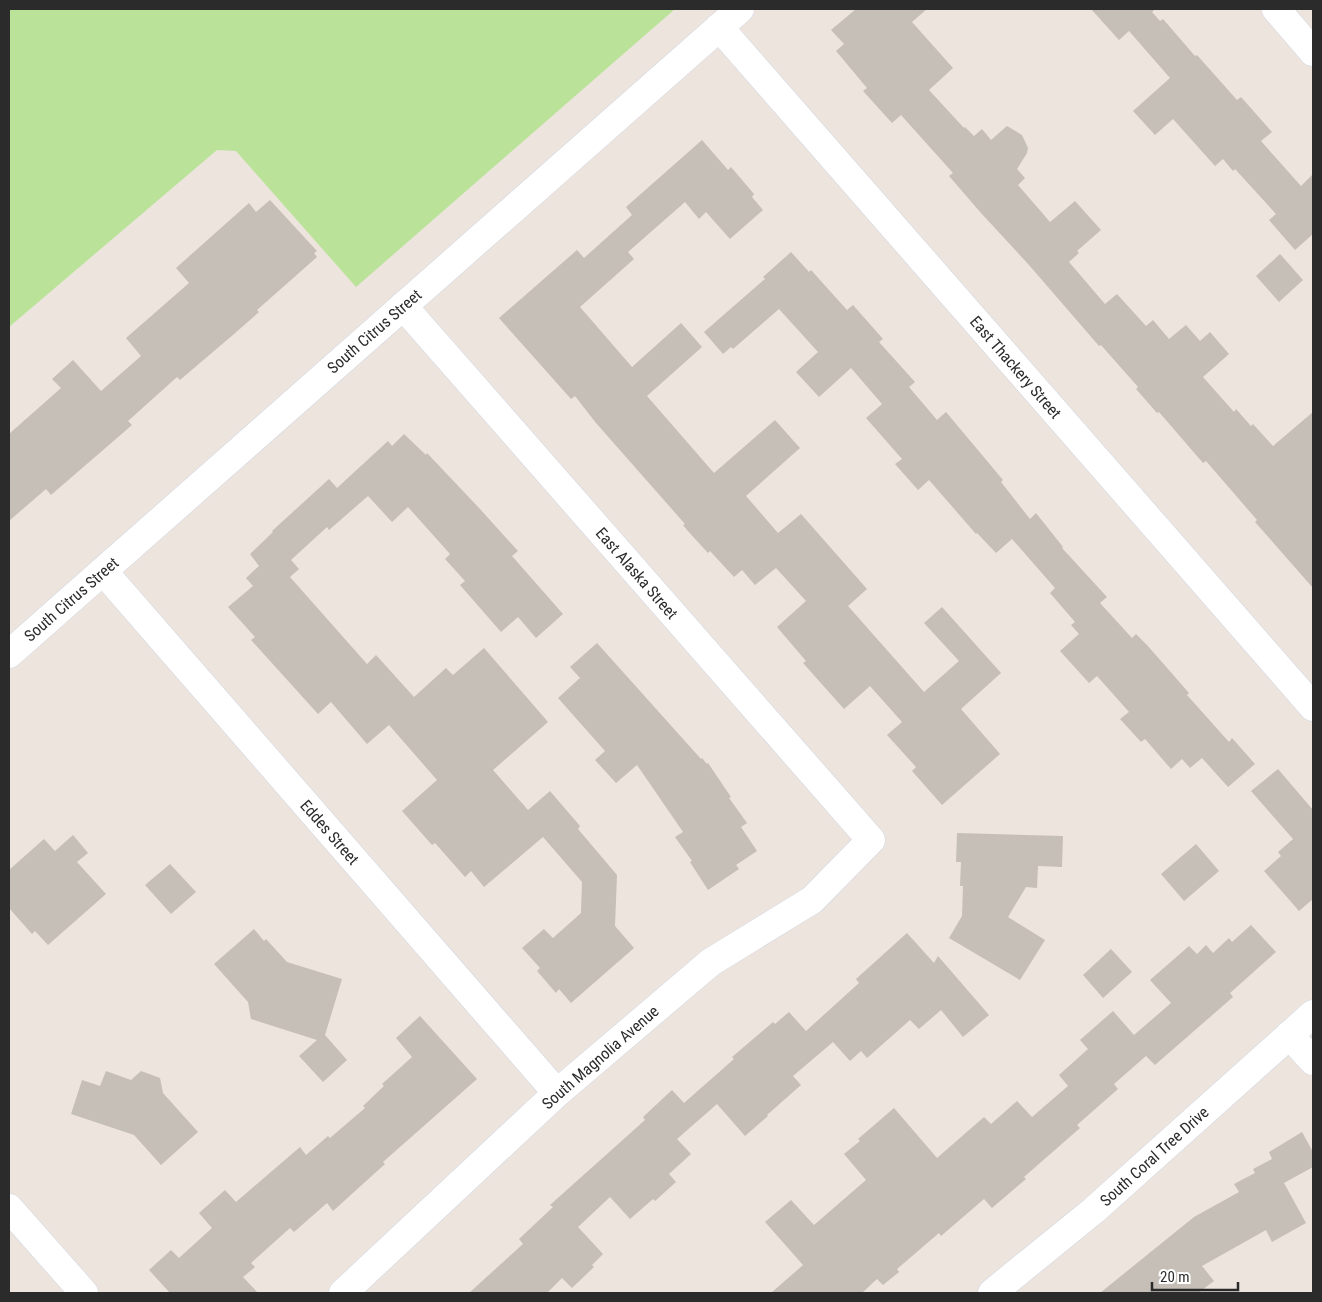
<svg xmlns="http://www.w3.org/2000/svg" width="1322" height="1302" font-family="'Roboto Condensed',sans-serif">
<rect width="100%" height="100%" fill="#ece4dd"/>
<path fill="#bae399" d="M 9,9 L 675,9 L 356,287 L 236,151 L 217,150 L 9,327 Z"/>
<path fill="#c5bfb8" d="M 856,9 L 927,9 L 912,22 L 953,68 L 929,90 L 964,128 L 965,127 L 974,136 L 982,129 L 991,140 L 1007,126 L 1022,135 L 1028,148 L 1027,153 L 1017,169 L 1025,178 L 1018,185 L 1050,222 L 1075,201 L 1101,230 L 1077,251 L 1079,253 L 1069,262 L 1105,304 L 1117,294 L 1146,326 L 1153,320 L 1169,339 L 1186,325 L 1200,341 L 1210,332 L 1229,354 L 1203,377 L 1234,412 L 1236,409 L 1251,426 L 1253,424 L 1273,446 L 1313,412 L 1313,588 L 1255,522 L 1257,520 L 1206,461 L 1203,463 L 1159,412 L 1157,413 L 1136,389 L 1138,387 L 1101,345 L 1099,346 L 1029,265 L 981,213 L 949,176 L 953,173 L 901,115 L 892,123 L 863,91 L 867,88 L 836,51 L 844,44 L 831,30 Z
M 1091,9 L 1155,9 L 1152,12 L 1160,21 L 1163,19 L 1195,56 L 1197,55 L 1237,100 L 1241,97 L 1272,132 L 1261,141 L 1301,186 L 1313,174 L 1313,234 L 1295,250 L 1269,220 L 1276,214 L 1235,169 L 1233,171 L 1223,159 L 1215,166 L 1173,119 L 1155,135 L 1133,111 L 1170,78 L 1129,31 L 1119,40 Z
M 702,140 L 728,170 L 731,167 L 754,194 L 752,197 L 763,210 L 730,239 L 706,212 L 699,219 L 685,202 L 628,252 L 634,259 L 580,307 L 632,367 L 681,323 L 702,347 L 647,396 L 714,473 L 775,420 L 800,448 L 746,496 L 778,533 L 801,514 L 867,589 L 848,606 L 924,692 L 959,661 L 924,623 L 942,607 L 1001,673 L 961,709 L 1000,754 L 942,805 L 912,771 L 916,767 L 887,735 L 902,722 L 870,686 L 844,709 L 803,663 L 806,661 L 777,627 L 806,601 L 776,568 L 755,585 L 742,570 L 734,577 L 710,551 L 708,553 L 687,530 L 683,525 L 685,524 L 596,423 L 575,396 L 571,399 L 499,318 L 577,250 L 584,258 L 632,215 L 626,207 Z
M 270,200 L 317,251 L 314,253 L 317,257 L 257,310 L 259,312 L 234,334 L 180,380 L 177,377 L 128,421 L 132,425 L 51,495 L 46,489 L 9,521 L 9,434 L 61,388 L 52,379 L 73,360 L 101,391 L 141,356 L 126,338 L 189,283 L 176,268 L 249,203 L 256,212 Z
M 791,252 L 809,272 L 811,270 L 847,310 L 853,305 L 883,339 L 879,342 L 915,382 L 909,387 L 937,420 L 946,412 L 1003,480 L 1001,482 L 1030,519 L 1036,513 L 1063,547 L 1062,548 L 1107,597 L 1100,603 L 1132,638 L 1136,634 L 1147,645 L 1189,693 L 1187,695 L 1229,742 L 1232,738 L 1255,764 L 1228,787 L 1202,758 L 1190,768 L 1182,759 L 1171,769 L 1145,739 L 1141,742 L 1120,719 L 1129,712 L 1097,676 L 1089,683 L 1060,651 L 1079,634 L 1071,625 L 1075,622 L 1050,593 L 1055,588 L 1012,539 L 996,553 L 977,533 L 976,534 L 929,480 L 918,490 L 895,464 L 902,459 L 866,418 L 882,404 L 851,368 L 819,397 L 796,372 L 818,352 L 779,309 L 733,349 L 731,347 L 723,354 L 704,332 L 765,279 L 763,277 Z
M 1280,254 L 1303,280 L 1279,302 L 1256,276 Z
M 404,434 L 426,455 L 427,453 L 480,509 L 518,551 L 512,556 L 563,614 L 536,638 L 518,617 L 501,632 L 460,585 L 465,581 L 445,559 L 450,554 L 408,507 L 392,522 L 368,496 L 329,530 L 327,527 L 291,560 L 299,569 L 290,577 L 367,664 L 376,655 L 414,697 L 446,668 L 453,675 L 484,648 L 548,722 L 493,770 L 528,810 L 550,791 L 580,826 L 578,829 L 617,875 L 615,926 L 634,948 L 571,1003 L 559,989 L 556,993 L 537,971 L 540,968 L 522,948 L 544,929 L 553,938 L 581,913 L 582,882 L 543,837 L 484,887 L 471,871 L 465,877 L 435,843 L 432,845 L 402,811 L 437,780 L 389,725 L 367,744 L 331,702 L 318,714 L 251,640 L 255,637 L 228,607 L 253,586 L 246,578 L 259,566 L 250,554 L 273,532 L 272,531 L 329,479 L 337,488 L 388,441 L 392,446 Z
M 597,643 L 701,759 L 702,758 L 707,764 L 708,763 L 731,797 L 729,798 L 747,823 L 741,827 L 757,851 L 736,865 L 739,869 L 708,890 L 690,862 L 692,861 L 675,837 L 683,832 L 637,765 L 616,783 L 595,760 L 605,751 L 558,698 L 580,678 L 570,667 Z
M 1278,769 L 1313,810 L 1313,899 L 1299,911 L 1264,871 L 1281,856 L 1278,852 L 1293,839 L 1251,791 Z
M 957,833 L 1063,836 L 1062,867 L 1038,866 L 1037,888 L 1026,887 L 1008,917 L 1045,940 L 1020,980 L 949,938 L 962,916 L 963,886 L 960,886 L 961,862 L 956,862 Z
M 73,835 L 88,853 L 77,862 L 106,894 L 48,945 L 35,931 L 32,934 L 9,908 L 9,870 L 44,839 L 55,851 Z
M 1196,844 L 1219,871 L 1184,901 L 1161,874 Z
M 170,864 L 196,892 L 171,914 L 145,885 Z
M 1251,925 L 1276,952 L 1230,993 L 1233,997 L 1155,1065 L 1146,1056 L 1114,1084 L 1118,1089 L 1077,1125 L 1080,1128 L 1024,1177 L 1026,1179 L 992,1208 L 984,1199 L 941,1236 L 939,1233 L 897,1269 L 899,1272 L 883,1285 L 877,1279 L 862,1293 L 771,1293 L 803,1265 L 765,1222 L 791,1200 L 814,1225 L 866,1180 L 844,1154 L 860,1141 L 858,1139 L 894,1108 L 937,1158 L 984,1117 L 991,1124 L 1017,1101 L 1032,1117 L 1068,1086 L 1059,1075 L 1088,1049 L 1080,1040 L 1113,1011 L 1134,1035 L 1171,1003 L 1150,980 L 1189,946 L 1197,954 L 1206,945 L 1213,953 L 1229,938 L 1232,942 Z
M 254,929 L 264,941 L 266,939 L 287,962 L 342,979 L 325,1035 L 347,1060 L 323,1082 L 299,1056 L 317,1040 L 251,1019 L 248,1002 L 214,964 Z
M 907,933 L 934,963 L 938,956 L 989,1015 L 963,1037 L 941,1010 L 919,1029 L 910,1020 L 867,1058 L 861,1051 L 850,1061 L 833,1042 L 793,1076 L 801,1085 L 767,1115 L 768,1116 L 745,1136 L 717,1104 L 677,1139 L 691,1154 L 669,1174 L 676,1182 L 655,1201 L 653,1199 L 630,1219 L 610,1197 L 578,1227 L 603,1254 L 592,1265 L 594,1267 L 572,1288 L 562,1278 L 547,1293 L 469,1293 L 523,1244 L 519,1239 L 553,1207 L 550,1205 L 645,1120 L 643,1117 L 672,1090 L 684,1103 L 734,1059 L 732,1057 L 773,1022 L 775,1024 L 789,1012 L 806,1031 L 859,983 L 856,979 Z
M 1111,949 L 1132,972 L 1103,998 L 1083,975 Z
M 420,1016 L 477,1079 L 383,1162 L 385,1164 L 333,1211 L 327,1203 L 294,1232 L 290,1228 L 251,1263 L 255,1267 L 243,1277 L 258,1293 L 170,1293 L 149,1270 L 171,1250 L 179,1258 L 212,1228 L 199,1213 L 225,1190 L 236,1202 L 300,1147 L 306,1155 L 328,1136 L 330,1138 L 365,1108 L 363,1106 L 384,1086 L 382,1084 L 412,1057 L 396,1038 Z
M 106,1071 L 131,1080 L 141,1071 L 160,1078 L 163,1093 L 198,1132 L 161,1165 L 134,1135 L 71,1114 L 82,1080 L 100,1086 Z
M 1302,1132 L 1313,1152 L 1313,1167 L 1284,1183 L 1306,1223 L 1272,1242 L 1266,1230 L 1202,1266 L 1214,1281 L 1198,1293 L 1100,1293 L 1194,1217 L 1239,1192 L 1234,1184 L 1255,1173 L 1253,1169 L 1272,1159 L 1269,1152 Z"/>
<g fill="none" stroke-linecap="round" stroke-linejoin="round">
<defs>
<path id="street" d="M 719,27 L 1313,707
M 103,571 L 557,1093
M 1289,1035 L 1313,1061
M 343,1293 L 557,1093 L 711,962 L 812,900 L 871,840 L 403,306
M 992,1293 L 1093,1211 L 1313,1014"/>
<path id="secondary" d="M 1276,9 L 1313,52
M 9,654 L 740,9
M 9,1208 L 84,1293"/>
</defs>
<use href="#street" stroke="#d2d7e3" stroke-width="29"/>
<use href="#secondary" stroke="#d2d7e3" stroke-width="29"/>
<use href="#street" stroke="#fff" stroke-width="28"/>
<use href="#secondary" stroke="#fff" stroke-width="28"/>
</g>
<g text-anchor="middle" stroke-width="5" stroke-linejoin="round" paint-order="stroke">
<g font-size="16" fill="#2b2b2b" stroke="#fff">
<text transform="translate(374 331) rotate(-41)" y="6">South Citrus Street</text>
<text transform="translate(1016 367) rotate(49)" y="6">East Thackery Street</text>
<text transform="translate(637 573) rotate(49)" y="6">East Alaska Street</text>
<text transform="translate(71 599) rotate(-41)" y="6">South Citrus Street</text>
<text transform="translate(330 832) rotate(49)" y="6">Eddes Street</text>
<text transform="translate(600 1057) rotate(-41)" y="6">South Magnolia Avenue</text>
<text transform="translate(1154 1156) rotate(-42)" y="6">South Coral Tree Drive</text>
</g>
</g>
<rect width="1322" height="1302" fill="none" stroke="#2b2b2b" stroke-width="20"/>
<path d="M1152 1282v8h86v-8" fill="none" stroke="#2b2b2b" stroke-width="2.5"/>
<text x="1160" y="1282" font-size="15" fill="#2b2b2b" stroke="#ffffff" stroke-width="4" paint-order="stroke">20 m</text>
</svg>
